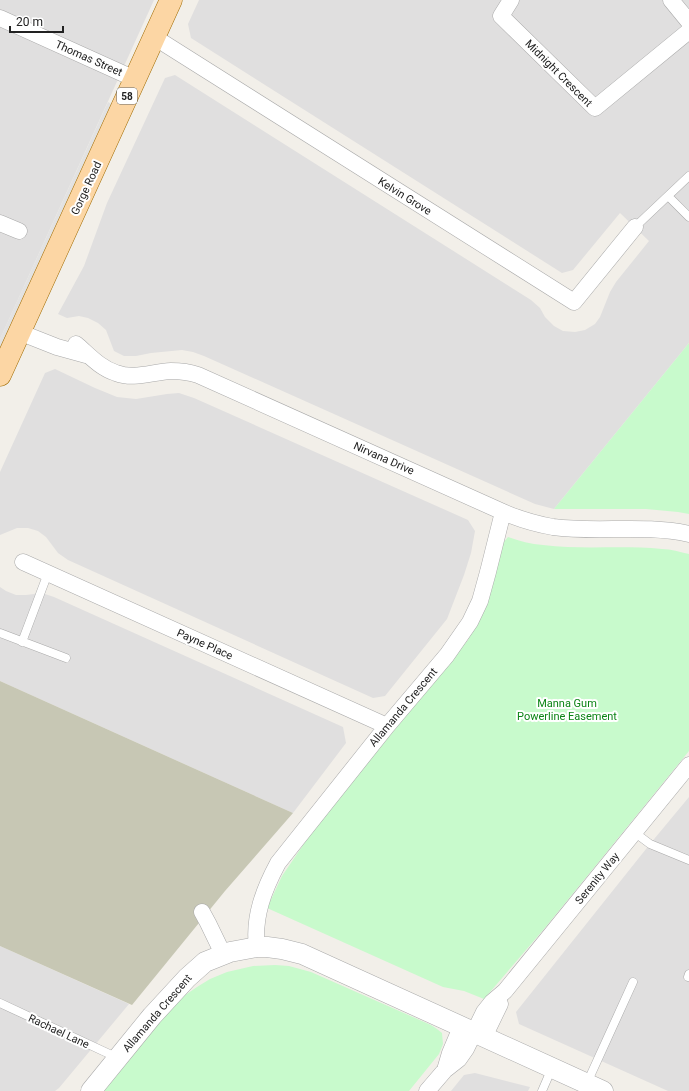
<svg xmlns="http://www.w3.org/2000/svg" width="689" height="1091" font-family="Roboto,sans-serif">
<rect width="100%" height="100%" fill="#f2efe9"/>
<path fill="#e0dfdf" d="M 0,0 L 154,0 L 0,339 Z
M 199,0 L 689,0 L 689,343 L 554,509 L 535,504 L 204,356 L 193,352 L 182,350 L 151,353 L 136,356 L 124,356 L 114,351 L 106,330 L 98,323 L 88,318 L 79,316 L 67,318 L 58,314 L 84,266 L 107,203 L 165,78 L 175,75 L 531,300 L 540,308 L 545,317 L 554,326 L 563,331 L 575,332 L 585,330 L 595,324 L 600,317 L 610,292 L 616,282 L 649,241 L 620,213 L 573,270 L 562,273 L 191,38 L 188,24 Z
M 55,369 L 95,388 L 117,397 L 136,399 L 167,394 L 179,393 L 194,398 L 468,520 L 475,531 L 471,553 L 464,575 L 447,619 L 385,696 L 373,698 L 68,560 L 58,553 L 46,537 L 38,531 L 28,528 L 17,528 L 0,535 L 0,472 L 45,373 Z
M 0,587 L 6,591 L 16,595 L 26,595 L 42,593 L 54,597 L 343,727 L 346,743 L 293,813 L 0,681 Z
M 689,797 L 689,1091 L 668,1091 L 519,1024 L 516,1012 L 650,844 Z
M 0,946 L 129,1004 L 59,1088 L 55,1091 L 0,1091 Z
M 475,1073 L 530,1087 L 528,1091 L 451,1091 L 464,1075 Z"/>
<path fill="#c7c7b4" d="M 0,681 L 293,813 L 225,891 L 132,1005 L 0,946 Z"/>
<path fill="#c8facc" d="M 689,343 L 689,514 L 678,512 L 646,509 L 554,509 Z
M 508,537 C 519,541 531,544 543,545 C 583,550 622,545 662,549 C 671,549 680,552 689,554 L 689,751 L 544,929 L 484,999 L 464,991 L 443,987 L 267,908 L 282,876 L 316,826 L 468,640 L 480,617 L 502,544 Z
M 275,965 L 289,966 L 311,972 L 431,1025 L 437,1029 L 442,1033 L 443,1044 L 439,1054 L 409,1091 L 104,1091 L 178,1000 L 197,987 L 210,979 L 227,972 L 253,966 Z"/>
<path fill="#e2e2e2" d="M 108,102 L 113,105 L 0,353 L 0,339 Z"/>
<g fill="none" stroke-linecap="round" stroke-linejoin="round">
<defs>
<path id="service" d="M 668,196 L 689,217
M 635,227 L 689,176
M 0,633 L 66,658
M 22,642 L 48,573
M 634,832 L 650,844 L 689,860
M 688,977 L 689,974
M 0,1003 L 118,1058
M 587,1083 L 633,982
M 542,1091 L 552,1068"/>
<path id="minor" d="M 511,0 L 501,16 L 595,108 L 689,31
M 671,0 L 689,22
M 0,18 L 135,79
M 154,37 L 574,302 L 635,227
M 0,223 L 19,231
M 19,332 L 57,347 L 86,355
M 76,344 C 89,355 100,368 116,373 C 134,380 152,372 171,371 C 180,371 189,372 198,375 L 503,512 C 519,519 536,524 553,527 C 598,533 644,524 689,534
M 23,562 L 387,726
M 202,912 L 208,923 L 223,954
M 257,947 C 253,917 264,889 278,863 L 387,726 L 447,655 L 470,622 L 480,601 L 488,572 L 503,512
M 484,1037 L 500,1004
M 445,1070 L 450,1053 L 461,1027
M 427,1091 L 445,1070 L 459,1059 L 466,1049 L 484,1012 L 492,1002 L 505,991 L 689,765"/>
<path id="tertiary" d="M 91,1091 L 152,1016 L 187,978 L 205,962 L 230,952 L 257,947 L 267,947 L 282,949 L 302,954 L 603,1091"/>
<path id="primary" d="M 0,375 L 171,0"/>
</defs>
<use href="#service" stroke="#a9a9a9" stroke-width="9"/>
<use href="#minor" stroke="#a9a9a9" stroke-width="17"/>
<use href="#tertiary" stroke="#a9a9a9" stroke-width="21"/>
<use href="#primary" stroke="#a06b00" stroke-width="23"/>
<use href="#service" stroke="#fff" stroke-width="8"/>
<use href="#minor" stroke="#fff" stroke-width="16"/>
<use href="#tertiary" stroke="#fff" stroke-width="20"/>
<use href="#primary" stroke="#fcd6a4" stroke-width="22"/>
</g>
<g text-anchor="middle" stroke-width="4" stroke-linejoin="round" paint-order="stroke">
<rect fill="#fff" stroke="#646464" stroke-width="1" x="117" y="88" width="20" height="16" rx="3"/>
<g font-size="10" font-weight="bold" fill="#222">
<text x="127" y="100">58</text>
</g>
<g font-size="11" fill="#222" stroke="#fff">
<text transform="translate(89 58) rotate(24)" y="4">Thomas Street</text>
<text transform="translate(559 73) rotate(45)" y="4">Midnight Crescent</text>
<text transform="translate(86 188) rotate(-65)" y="4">Gorge Road</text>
<text transform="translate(405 196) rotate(32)" y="4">Kelvin Grove</text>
<text transform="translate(384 458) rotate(24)" y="4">Nirvana Drive</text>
<text transform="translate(205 644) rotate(24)" y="4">Payne Place</text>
<text transform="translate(403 707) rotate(-50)" y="4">Allamanda Crescent</text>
<text transform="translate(597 878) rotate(-51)" y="4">Serenity Way</text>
<text transform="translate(157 1013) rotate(-49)" y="4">Allamanda Crescent</text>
<text transform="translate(59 1031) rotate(25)" y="4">Rachael Lane</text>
</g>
<g font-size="11" fill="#0c8416" stroke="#fff">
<text x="567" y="707">Manna Gum<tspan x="567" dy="13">Powerline Easement</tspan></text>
</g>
</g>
<path d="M10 26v6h53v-6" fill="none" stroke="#222222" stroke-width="2"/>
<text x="16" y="26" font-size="12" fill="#222222" stroke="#ffffff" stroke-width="3" paint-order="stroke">20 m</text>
</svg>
